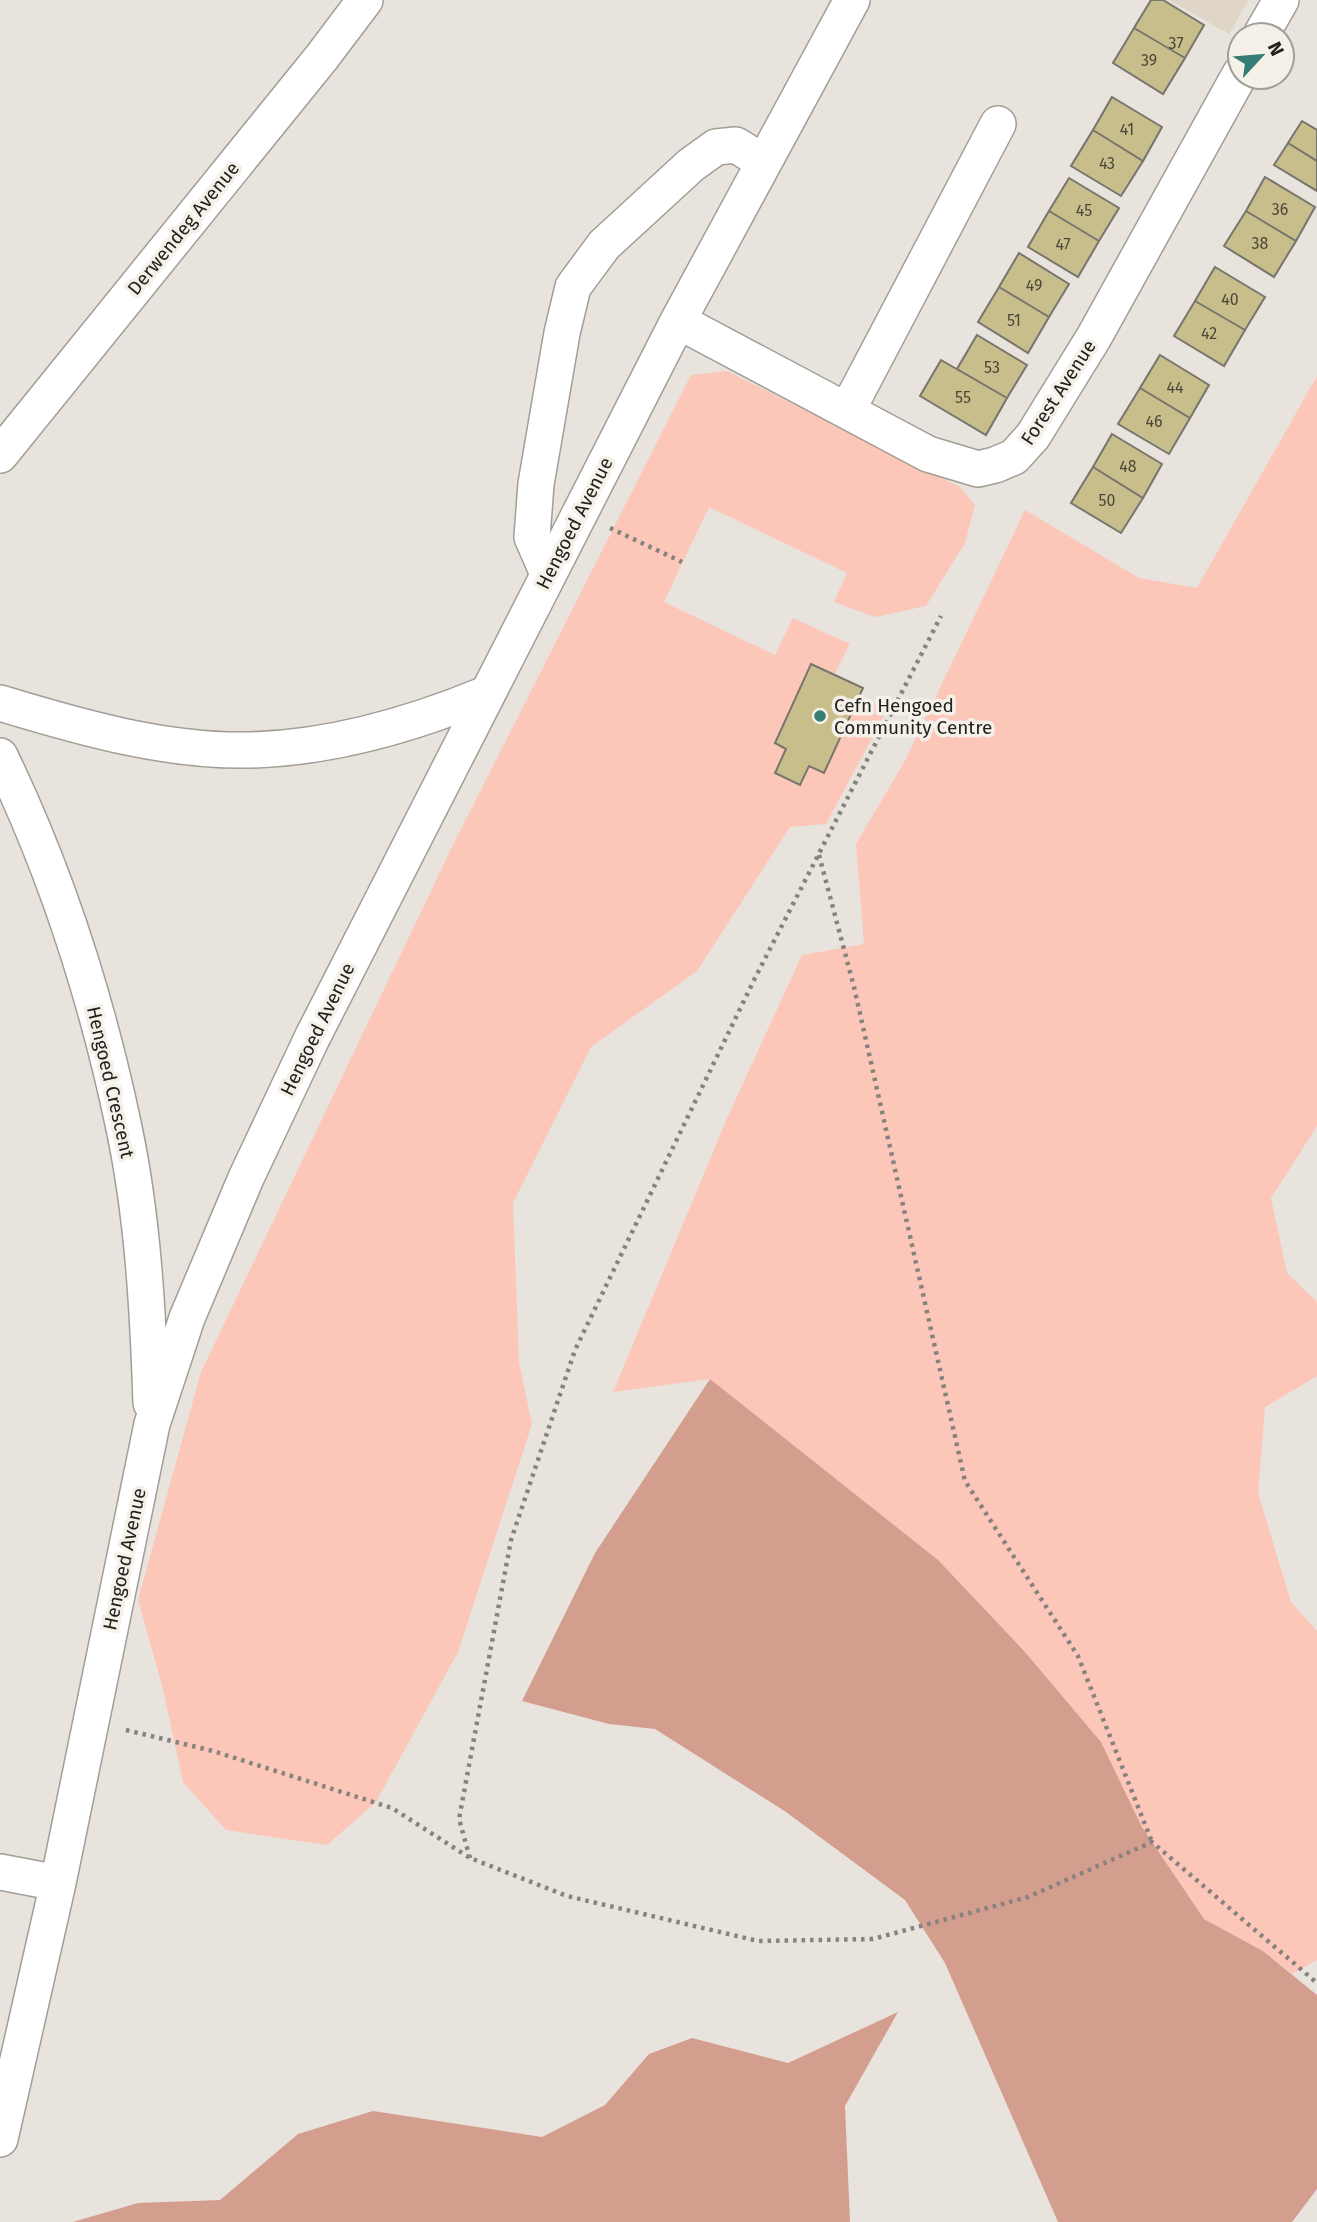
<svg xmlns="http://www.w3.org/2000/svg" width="1317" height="2222" font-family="'Fira Sans',sans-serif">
<rect width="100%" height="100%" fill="#e8e3dc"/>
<path fill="#dfd6c8" d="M 1169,0 L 1249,0 L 1229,34 Z"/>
<path fill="#fcc7b8" d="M 727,371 L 960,487 L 975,505 L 965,543 L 926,606 L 875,617 L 834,602 L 847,573 L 709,507 L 664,602 L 775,655 L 793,618 L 850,644 L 834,675 L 811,664 L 775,743 L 786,749 L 775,773 L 800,785 L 809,766 L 824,773 L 858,698 L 888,708 L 826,824 L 790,827 L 697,971 L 591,1047 L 513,1203 L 519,1363 L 532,1424 L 458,1652 L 376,1802 L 327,1845 L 226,1830 L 183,1782 L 163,1689 L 138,1600 L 201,1372 L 452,847 L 691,375 Z
M 1317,376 L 1317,1126 L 1271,1198 L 1287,1273 L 1317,1302 L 1317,1376 L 1265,1407 L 1258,1493 L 1291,1602 L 1317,1631 L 1317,1960 L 1292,1974 L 1263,1951 L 1204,1919 L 1142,1827 L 1101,1742 L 1025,1652 L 937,1560 L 710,1379 L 613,1392 L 728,1116 L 802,955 L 864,944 L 856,844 L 906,759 L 1025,510 L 1139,578 L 1197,588 Z"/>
<path fill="#d49e8f" d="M 710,1379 L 938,1560 L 1025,1652 L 1101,1742 L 1142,1827 L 1204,1919 L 1263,1951 L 1317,1995 L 1317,2189 L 1292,2222 L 1058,2222 L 945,1963 L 905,1900 L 786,1812 L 655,1729 L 609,1724 L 522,1701 L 595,1553 Z
M 898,2012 L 845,2106 L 850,2222 L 73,2222 L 138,2203 L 220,2200 L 298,2134 L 373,2111 L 542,2137 L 605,2105 L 649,2054 L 692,2038 L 788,2063 Z"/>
<path fill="#c8be8b" stroke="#76756e" stroke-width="2" d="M 1151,0 L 1163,0 L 1204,25 L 1185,58 L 1134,28 Z
M 1134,28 L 1185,58 L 1163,94 L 1113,63 Z
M 1112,97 L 1162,127 L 1143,161 L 1093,130 Z
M 1302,121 L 1317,130 L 1317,161 L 1288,143 Z
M 1093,130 L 1143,161 L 1121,196 L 1071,166 Z
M 1288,143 L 1317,161 L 1317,191 L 1274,165 Z
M 1265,177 L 1315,207 L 1296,241 L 1246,211 Z
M 1069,178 L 1119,208 L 1099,241 L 1049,211 Z
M 1049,211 L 1099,241 L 1078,277 L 1028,247 Z
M 1246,211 L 1296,241 L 1274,277 L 1224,246 Z
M 1019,253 L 1069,284 L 1049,317 L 999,287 Z
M 1215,267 L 1265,297 L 1245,330 L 1195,301 Z
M 999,287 L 1049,317 L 1028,353 L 978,322 Z
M 1195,301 L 1245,330 L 1224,366 L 1174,336 Z
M 977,335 L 1027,365 L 1007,398 L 957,369 Z
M 1160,355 L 1209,385 L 1190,418 L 1140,388 Z
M 941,360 L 1007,398 L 986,435 L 920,396 Z
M 1140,388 L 1190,418 L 1169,454 L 1118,424 Z
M 1112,434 L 1162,464 L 1143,498 L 1093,467 Z
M 1093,467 L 1143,498 L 1121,533 L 1071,503 Z
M 811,664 L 863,688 L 824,773 L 809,766 L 800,785 L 775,773 L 786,749 L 775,743 Z"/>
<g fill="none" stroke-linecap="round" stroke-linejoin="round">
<defs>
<path id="minor" d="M 1261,35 L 1281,0
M 678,321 L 928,454 L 978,469 L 995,465 L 1014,457 L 1033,436 L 1094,337 L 1240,74
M 847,411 L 998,124
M 0,455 L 322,57 L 365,0
M 548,574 L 532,537 L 536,484 L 562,333 L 573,287 L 604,245 L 691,165 L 716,147 L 736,145 L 763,162
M 0,703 C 79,727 166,752 250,750 C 332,748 411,725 486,694
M 0,756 C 57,874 97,999 124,1128 C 143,1218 148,1311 151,1403
M 0,1872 L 58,1883
M 0,2139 L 58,1883 L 152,1424 L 187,1318 L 246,1178 L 312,1038 L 678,321 L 852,0"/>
</defs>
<use href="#minor" stroke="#a29e97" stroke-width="38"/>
<path stroke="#86837e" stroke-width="4.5" stroke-dasharray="3.5 5" stroke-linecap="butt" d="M 610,528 L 682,562
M 819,855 L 854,987 L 965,1481 L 1078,1656 L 1152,1842
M 126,1730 L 213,1751 L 392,1808 L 470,1858 L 567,1896 L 758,1941 L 873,1939 L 1028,1897 L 1152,1842 L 1317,1983
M 470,1858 L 459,1819 L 511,1540 L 575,1350 L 754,980 L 941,616"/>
<use href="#minor" stroke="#fff" stroke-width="35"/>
</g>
<circle fill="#377c72" stroke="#f5f1e9" stroke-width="2.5" cx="820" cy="716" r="7"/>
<g text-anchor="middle" stroke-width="7" stroke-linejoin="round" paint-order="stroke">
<g font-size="16" fill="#4c4839">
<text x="1176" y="49">37</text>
<text x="1149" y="66">39</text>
<text x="1127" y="135">41</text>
<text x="1107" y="169">43</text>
<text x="1280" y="215">36</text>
<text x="1084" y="216">45</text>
<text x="1260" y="249">38</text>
<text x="1063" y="250">47</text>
<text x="1034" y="291">49</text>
<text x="1230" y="305">40</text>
<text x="1014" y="326">51</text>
<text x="1209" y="339">42</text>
<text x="992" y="373">53</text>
<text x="1175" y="393">44</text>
<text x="963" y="403">55</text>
<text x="1154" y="427">46</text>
<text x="1128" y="472">48</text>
<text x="1107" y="506">50</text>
</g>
<g font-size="19" fill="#23211e" stroke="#f5f1e9">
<text transform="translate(183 228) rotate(-51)" y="7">Derwendeg Avenue</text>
<text transform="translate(1058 392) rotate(-57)" y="7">Forest Avenue</text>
<text transform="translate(574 523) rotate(-63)" y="7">Hengoed Avenue</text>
<text transform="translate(317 1029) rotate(-64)" y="7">Hengoed Avenue</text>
<text transform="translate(111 1082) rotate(77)" y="7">Hengoed Crescent</text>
<text transform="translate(124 1559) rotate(-78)" y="7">Hengoed Avenue</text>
</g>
<g font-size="19" fill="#23211e" stroke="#f5f1e9" text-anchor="start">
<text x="834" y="712">Cefn Hengoed<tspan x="834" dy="22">Community Centre</tspan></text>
</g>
</g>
<g transform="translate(1261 56) rotate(64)"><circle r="33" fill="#f5f1e9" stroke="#a19e98" stroke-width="2"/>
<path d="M0-5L12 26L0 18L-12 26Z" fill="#377c72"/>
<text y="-10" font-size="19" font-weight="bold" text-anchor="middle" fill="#23211e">N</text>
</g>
</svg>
